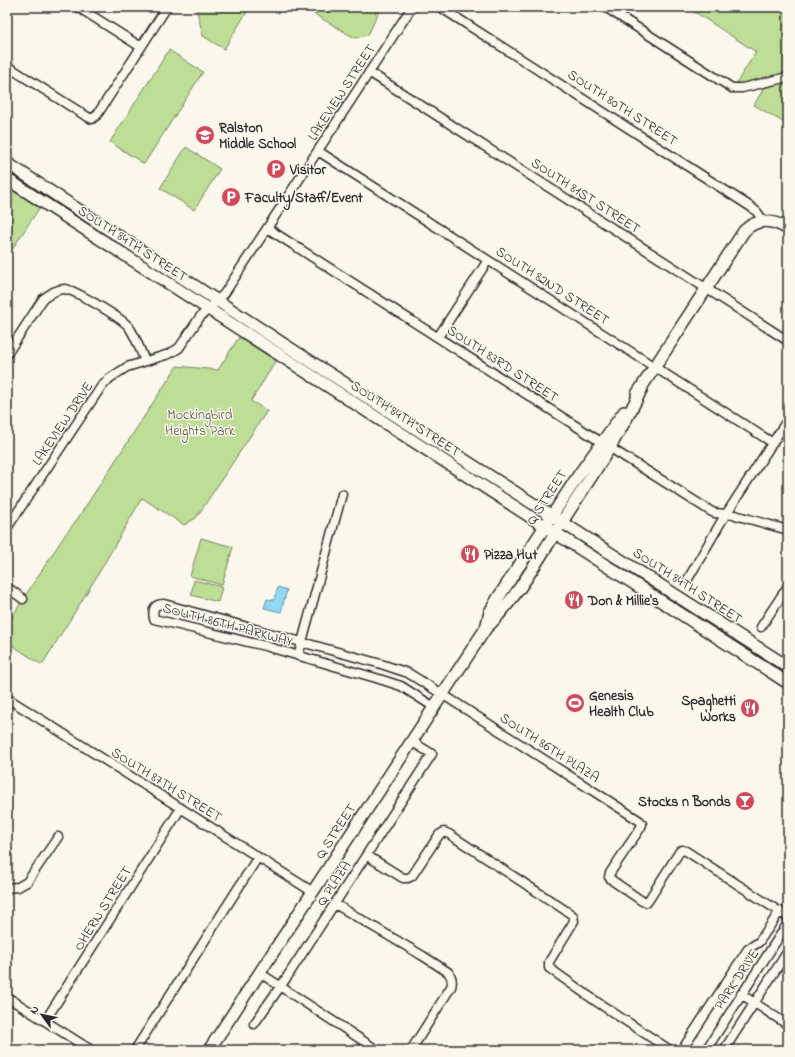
<svg xmlns="http://www.w3.org/2000/svg" width="795" height="1057" font-family="'Indie Flower',sans-serif">
<rect width="100%" height="100%" fill="#fbf7ec"/>
<filter id="ink" filterUnits="userSpaceOnUse"><feTurbulence type="fractalNoise" baseFrequency=".025" numOctaves="2"/><feDisplacementMap in="SourceGraphic" scale="8" xChannelSelector="R" yChannelSelector="G"/><feConvolveMatrix kernelMatrix="1 2 1 2 8 2 1 2 1" color-interpolation-filters="sRGB"/></filter>
<g filter="url(#ink)">
<path fill="#bedd96" stroke="#748460" d="M 196,7 L 250,7 L 224,49 L 203,36 Z
M 302,7 L 381,7 L 368,35 L 355,38 Z
M 687,7 L 788,7 L 788,125 L 754,105 L 764,88 L 763,80 L 742,85 L 735,85 L 756,52 Z
M 169,50 L 203,72 L 144,164 L 110,142 Z
M 186,147 L 220,169 L 194,210 L 160,188 Z
M 7,186 L 40,207 L 7,257 Z
M 239,337 L 276,361 L 251,401 L 267,411 L 196,518 L 184,525 L 142,498 L 97,576 L 42,665 L 7,642 L 7,626 L 21,602 L 65,535 L 78,518 L 177,366 L 218,370 Z
M 201,538 L 233,547 L 222,585 L 190,576 Z
M 194,580 L 222,587 L 218,602 L 191,595 Z"/>
<path fill="#91d8f2" stroke="#6893a2" d="M 278,587 L 287,590 L 281,612 L 264,608 L 267,599 L 274,600 Z"/>
<g fill="none" stroke-linecap="round" stroke-linejoin="round">
<defs>
<path id="minor" d="M 78,7 L 141,47
M 440,7 L 751,207 L 757,212 L 764,222
M 605,7 L 732,88 L 742,88 L 788,77
M 7,66 L 86,116 L 92,119 L 97,115 L 167,7
M 369,72 L 788,341
M 318,151 L 773,443
M 267,228 L 601,442 L 712,512 L 715,513 L 735,515 L 788,530
M 438,337 L 488,260
M 7,354 L 43,299 C 50,294 56,289 65,289 C 75,290 123,319 129,327 C 136,337 140,350 145,361
M 7,528 L 101,387 L 110,378 L 127,367 L 169,354 L 179,348 L 200,317 L 224,294 L 412,7
M 688,579 L 721,522 L 788,419
M 7,587 L 23,599
M 761,627 L 788,586
M 298,656 L 302,642 L 342,494
M 7,698 L 313,892
M 434,707 L 401,686 L 376,678 L 265,646 L 154,619 C 152,609 154,604 164,604 L 381,664 L 408,673 L 442,694 L 640,821 L 642,824 L 641,827 L 610,873 L 609,877 L 613,881 L 642,901 L 647,902 L 648,901 L 680,851 L 682,850 L 686,851 L 788,917
M 366,855 L 403,878 L 408,878 L 412,876 L 439,835 L 444,832 L 449,834 L 571,914 L 573,916 L 574,921 L 549,962 L 549,968 L 597,1002 L 670,1050
M 7,888 L 18,887 L 27,882 L 58,837
M 335,904 L 423,956 L 448,972 C 452,977 453,981 451,987 L 411,1050
M 260,973 L 377,1050
M 741,994 L 788,1025
M 7,997 L 91,1050
M 45,1021 L 181,808
M 254,1024 L 287,977 L 432,754 L 411,741
M 135,1050 L 258,857
M 682,1050 L 748,949 L 759,942 L 780,911
M 706,1050 L 788,923
M 724,1050 L 788,951"/>
<path id="major" d="M 7,163 L 282,343 L 788,667
M 7,179 L 788,683
M 637,394 L 744,231 C 758,217 773,220 788,229
M 486,628 L 490,612 L 498,598 L 580,473 L 624,412
M 209,1050 L 486,628 C 517,598 539,558 562,522 C 590,478 620,435 642,388"/>
</defs>
<use href="#minor" stroke="#2b2b2b" stroke-width="11"/>
<use href="#major" stroke="#2b2b2b" stroke-width="14"/>
<use href="#minor" stroke="#fbf7ec" stroke-width="8"/>
<use href="#major" stroke="#fbf7ec" stroke-width="11"/>
</g>
</g>
<defs>
<symbol id="school-disc" viewBox="-11 -11 22 22"><circle r="9.5" fill="#d1495b" stroke="#fbf7ec"/><path d="M0-5L7-2L0 1L-7-2ZM-4 1L0 2.5L4 1V4Q0 6-4 4Z" fill="#fff"/></symbol>
<symbol id="parking-disc" viewBox="-11 -11 22 22"><circle r="9.5" fill="#d1495b" stroke="#fbf7ec"/><path d="M-3.5-5.5H1a3.5 3.5 0 0 1 0 7H-1V5.5H-3.5ZM-1-3.4V-.6H.8a1.4 1.4 0 0 0 0-2.8Z" fill="#fff"/></symbol>
<symbol id="restaurant-disc" viewBox="-11 -11 22 22"><circle r="9.5" fill="#d1495b" stroke="#fbf7ec"/><path d="M-5-6h1v4h1v-4h1v4h1v-4h1v5L-1.5 .5V6h-2V.5L-5-1ZM5-6V6H3V1.5H1.5Q1.5-4 5-6Z" fill="#fff"/></symbol>
<symbol id="stadium-disc" viewBox="-11 -11 22 22"><circle r="9.5" fill="#d1495b" stroke="#fbf7ec"/><path d="M0-5a6.5 5 0 1 0 0 10a6.5 5 0 1 0 0-10ZM-3.5-1.8h7v3.6h-7Z" fill="#fff"/></symbol>
<symbol id="bar-disc" viewBox="-11 -11 22 22"><circle r="9.5" fill="#d1495b" stroke="#fbf7ec"/><path d="M-6-5H6L.8 .8V4.5H3.5V6h-7V4.5H-.8V.8Z" fill="#fff"/></symbol>
</defs>
<g fill-rule="evenodd">
<use href="#school-disc" x="194" y="124" width="22" height="22"/>
<use href="#parking-disc" x="265" y="158" width="22" height="22"/>
<use href="#parking-disc" x="220" y="186" width="22" height="22"/>
<use href="#restaurant-disc" x="459" y="543" width="22" height="22"/>
<use href="#restaurant-disc" x="563" y="589" width="22" height="22"/>
<use href="#stadium-disc" x="564" y="692" width="22" height="22"/>
<use href="#restaurant-disc" x="739" y="697" width="22" height="22"/>
<use href="#bar-disc" x="734" y="790" width="22" height="22"/>
</g>
<g text-anchor="middle" stroke-width="3" stroke-linejoin="round" paint-order="stroke">
<g font-size="14" fill="#2b2b2b" stroke="#fbf7ec">
<text transform="translate(341 92) rotate(-57)" y="5">LAKEVIEW STREET</text>
<text transform="translate(623 107) rotate(33)" y="5">SOUTH 80TH STREET</text>
<text transform="translate(586 195) rotate(33)" y="5">SOUTH 81ST STREET</text>
<text transform="translate(133 243) rotate(33)" y="5">SOUTH 84TH STREET</text>
<text transform="translate(553 285) rotate(33)" y="5">SOUTH 82ND STREET</text>
<text transform="translate(503 363) rotate(33)" y="5">SOUTH 83RD STREET</text>
<text transform="translate(406 418) rotate(33)" y="5">SOUTH 84TH STREET</text>
<text transform="translate(62 423) rotate(-56)" y="5">LAKEVIEW DRIVE</text>
<text transform="translate(546 497) rotate(-57)" y="5">Q STREET</text>
<text transform="translate(688 585) rotate(33)" y="5">SOUTH 84TH STREET</text>
<text transform="translate(228 624) rotate(15)" y="5">SOUTH 86TH PARKWAY</text>
<text transform="translate(550 747) rotate(33)" y="5">SOUTH 86TH PLAZA</text>
<text transform="translate(167 784) rotate(32)" y="5">SOUTH 87TH STREET</text>
<text transform="translate(335 831) rotate(-57)" y="5">Q STREET</text>
<text transform="translate(333 883) rotate(-57)" y="5">Q PLAZA</text>
<text transform="translate(102 908) rotate(-58)" y="5">OHERN STREET</text>
<text transform="translate(736 979) rotate(-57)" y="5">PARK DRIVE</text>
</g>
<g font-size="14" font-weight="bold" fill="#2b2b2b" stroke="#fbf7ec" text-anchor="start">
<text x="219" y="132">Ralston<tspan x="219" dy="16">Middle School</tspan></text>
<text x="290" y="174">Visitor</text>
<text x="245" y="202">Faculty/Staff/Event</text>
<text x="484" y="559">Pizza Hut</text>
<text x="588" y="605">Don &amp; Millie's</text>
<text x="589" y="700">Genesis<tspan x="589" dy="16">Health Club</tspan></text>
<text x="736" y="705" text-anchor="end">Spaghetti<tspan x="736" dy="16">Works</tspan></text>
<text x="731" y="806" text-anchor="end">Stocks n Bonds</text>
</g>
<g font-size="14" fill="#505846" stroke="#fbf7ec">
<text x="200" y="419">Mockingbird<tspan x="200" dy="16">Heights Park</tspan></text>
</g>
</g>
<rect width="795" height="1057" fill="none" stroke="#fbf7ec" stroke-width="24"/>
<rect x="12" y="12" width="771" height="1033" fill="none" stroke="#2b2b2b" stroke-width="1.5" filter="url(#ink)"/>
<g transform="translate(42 1015) rotate(303)" stroke="#fbf7ec" stroke-width="3" paint-order="stroke">
<path d="M0-3L7 15L0 10L-7 15Z" fill="#2b2b2b"/>
<text y="-6" font-size="11" font-weight="bold" text-anchor="middle" fill="#2b2b2b">N</text>
</g>
</svg>
